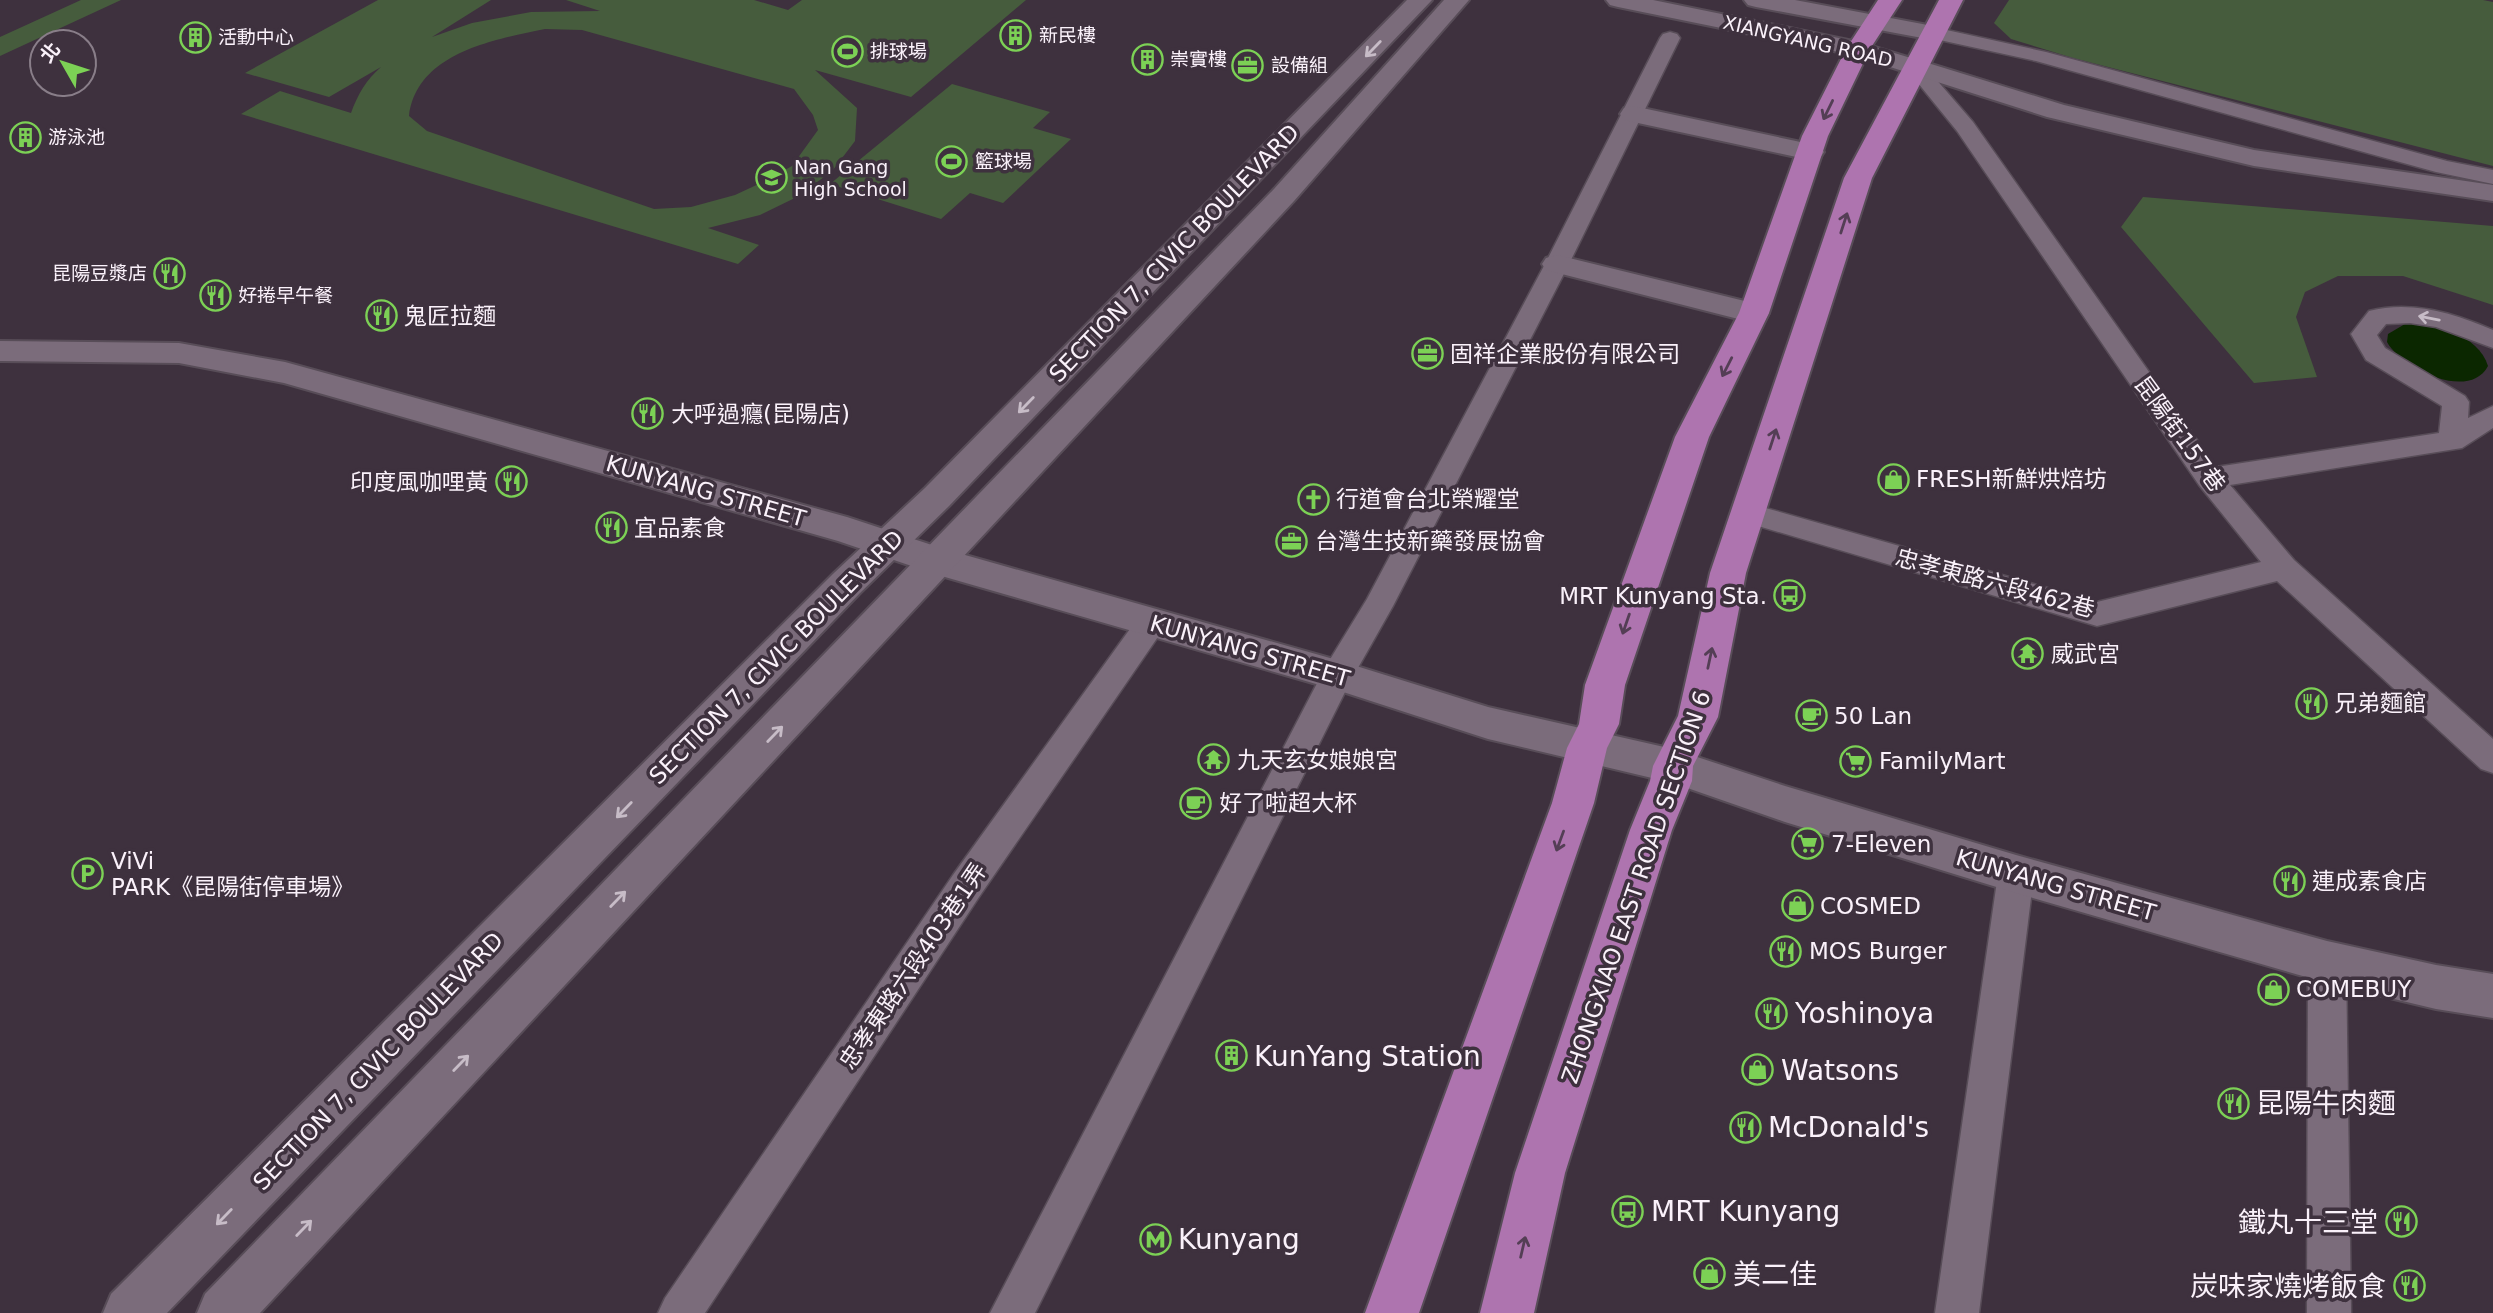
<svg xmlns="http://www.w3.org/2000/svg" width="2493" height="1313" font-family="'DejaVu Sans','Noto Sans TC',sans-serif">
<rect width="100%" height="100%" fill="#3e313e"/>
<path fill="#465c3d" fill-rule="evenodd" d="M 81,0 L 121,0 L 0,56 L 0,37 Z
M 378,0 L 491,0 L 432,37 L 472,23 L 531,12 L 600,11 L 566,0 L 754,0 L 788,10 L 802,0 L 1026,0 L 911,97 L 815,70 L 857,108 L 855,141 L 833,170 L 799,196 L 760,215 L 708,228 L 759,245 L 738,264 L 241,114 L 280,91 L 351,113 C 358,94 366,80 381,67 L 329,97 L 245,73 ZM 545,29 L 582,30 L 794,89 L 813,115 L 818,130 L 792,166 L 767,180 L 735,195 L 691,207 L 654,209 L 427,131 L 409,116 C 417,53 493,40 545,29 Z
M 2009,0 L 2483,0 L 2493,2 L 2493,166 L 2073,58 L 2011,39 L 1994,23 Z
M 952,84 L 1050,112 L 1033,128 L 1071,139 L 1003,203 L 970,193 L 941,219 L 830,184 Z
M 2143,197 L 2493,226 L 2493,305 L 2403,276 L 2338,276 L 2305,292 L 2296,317 L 2317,377 L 2254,383 L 2121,227 Z"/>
<path fill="#0b2700" d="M 2405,324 C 2435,324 2478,334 2488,366 C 2469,402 2401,368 2387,342 L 2388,334 Z"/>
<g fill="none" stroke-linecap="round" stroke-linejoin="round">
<defs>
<path id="service" d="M 1933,27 L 2046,52 L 2447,161 L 2493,170 L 2493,184 L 2436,172 L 2036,61 L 1926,37 L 1923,33 L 1926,29 Z
M 1670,32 L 1677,34 L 1680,38 L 1569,264 L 1393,606 L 1350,682 L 1035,1313 L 990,1313 L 1326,666 L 1367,599 L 1545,264 L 1660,38 L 1663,34 Z
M 1915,61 L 1922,63 L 1973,122 L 2216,467 L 2439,433 L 2442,406 L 2366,360 L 2351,334 L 2369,311 C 2411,300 2454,313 2493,330 L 2493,348 L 2436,327 L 2410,323 L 2386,324 L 2377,335 L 2385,348 L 2465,396 L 2469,402 L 2468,418 L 2493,406 L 2493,428 L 2462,448 L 2230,485 L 2294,560 L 2493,739 L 2493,773 L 2481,769 L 2277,581 L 2097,626 L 1738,520 L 1734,513 L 1738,506 L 1748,503 L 2097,602 L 2261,562 L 2199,485 L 1957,131 L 1905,67 L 1908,63 Z
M 1151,611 L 1162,615 L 1166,623 L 1162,631 L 979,897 L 705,1313 L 658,1313 L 665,1298 L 953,875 L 1140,615 Z
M 2016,858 L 2029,863 L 2034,874 L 1979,1313 L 1935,1313 L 1998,874 L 2003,863 Z
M 2327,945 L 2340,950 L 2346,962 L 2351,1313 L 2307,1313 L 2308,962 L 2314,950 Z"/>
<path id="minor" d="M 1915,59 L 2064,105 L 2254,150 L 2493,185 L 2493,201 L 2254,166 L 2047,117 L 1906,72 L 1902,67 L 1906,62 Z
M 1633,106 L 1810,144 L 1820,146 L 1824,152 L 1820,158 L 1810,160 L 1624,120 L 1620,114 L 1624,108 Z
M 1557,255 L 1765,306 L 1769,313 L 1765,320 L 1754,323 L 1546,270 L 1542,264 L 1546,258 Z
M 0,341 L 179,343 L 285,362 L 847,517 L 944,549 L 1337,660 L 1488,707 L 1673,749 L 1785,786 L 2016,855 L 2327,941 L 2436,965 L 2493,974 L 2493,1018 L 2436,1009 L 2327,983 L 2016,893 L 1785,822 L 1673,783 L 1488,739 L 1337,690 L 938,575 L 838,541 L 284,383 L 179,363 L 0,361 Z"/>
<path id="tertiary" d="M 1407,0 L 1432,0 L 949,506 L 860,593 L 167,1313 L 103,1313 L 111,1294 L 834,573 L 925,488 Z
M 1444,0 L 1469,0 L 1294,201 L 260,1313 L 197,1313 L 205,1294 L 1274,189 Z"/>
<path id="secondary" d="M 1606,0 L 1653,0 L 1858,42 L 1924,62 L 1928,67 L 1924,72 L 1915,75 L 1853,55 L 1618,7 L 1610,5 Z
M 1744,0 L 1795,0 L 1933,26 L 1942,28 L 1945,33 L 1942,38 L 1933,40 L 1756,7 L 1748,5 Z"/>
<path id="primary" d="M 1878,0 L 1902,0 L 1870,49 L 1828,136 L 1769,313 L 1709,437 L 1625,685 L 1619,724 L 1607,748 L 1594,803 L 1419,1313 L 1365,1313 L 1552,803 L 1567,748 L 1579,724 L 1585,685 L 1675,437 L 1739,313 L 1802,136 L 1846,49 Z
M 1939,0 L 1963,0 L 1872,178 L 1746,573 L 1718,717 L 1693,766 L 1692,781 L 1672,830 L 1565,1173 L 1534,1313 L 1480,1313 L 1515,1173 L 1630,830 L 1650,781 L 1653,766 L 1678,716 L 1710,573 L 1844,178 Z"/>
</defs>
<use href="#service" stroke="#584d58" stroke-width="3"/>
<use href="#minor" stroke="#584d58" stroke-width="4"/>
<use href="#tertiary" stroke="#584d58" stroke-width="4"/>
<use href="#secondary" stroke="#584d58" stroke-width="4"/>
<use href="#primary" stroke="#584d58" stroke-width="4"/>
<use href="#service" fill="#7b6c7b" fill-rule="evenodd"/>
<use href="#minor" fill="#7b6c7b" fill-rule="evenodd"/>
<use href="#tertiary" fill="#7b6c7b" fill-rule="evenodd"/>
<use href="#secondary" fill="#7b6c7b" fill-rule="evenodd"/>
<use href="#primary" fill="#ae74af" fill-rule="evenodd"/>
</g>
<defs><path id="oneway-shaft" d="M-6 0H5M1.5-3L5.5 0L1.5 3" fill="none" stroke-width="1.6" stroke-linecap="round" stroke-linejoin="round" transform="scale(1.75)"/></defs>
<g stroke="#c7bcc7">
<use href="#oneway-shaft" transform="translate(1373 49) rotate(134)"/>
<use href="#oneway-shaft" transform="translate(2429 318) rotate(-169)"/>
<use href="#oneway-shaft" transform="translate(1026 405) rotate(134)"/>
<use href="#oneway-shaft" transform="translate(775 734) rotate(-46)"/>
<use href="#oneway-shaft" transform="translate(624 810) rotate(134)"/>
<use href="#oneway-shaft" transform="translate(618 899) rotate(-46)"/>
<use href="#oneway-shaft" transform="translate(461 1063) rotate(-46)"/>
<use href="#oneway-shaft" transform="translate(224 1217) rotate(134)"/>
<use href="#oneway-shaft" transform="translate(304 1228) rotate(-46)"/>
</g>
<g stroke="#543e55">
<use href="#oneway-shaft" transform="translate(1828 110) rotate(116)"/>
<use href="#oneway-shaft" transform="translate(1844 223) rotate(-72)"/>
<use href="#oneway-shaft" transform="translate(1727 367) rotate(117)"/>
<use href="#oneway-shaft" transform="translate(1773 439) rotate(-72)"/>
<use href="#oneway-shaft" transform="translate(1626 624) rotate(109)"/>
<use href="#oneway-shaft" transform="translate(1710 658) rotate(-78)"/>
<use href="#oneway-shaft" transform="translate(1560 841) rotate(110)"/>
<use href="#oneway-shaft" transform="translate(1523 1247) rotate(-77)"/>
</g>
<defs>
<symbol id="building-ring" viewBox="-11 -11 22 22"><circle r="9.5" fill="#3e313e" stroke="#7cd155" stroke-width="1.5"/><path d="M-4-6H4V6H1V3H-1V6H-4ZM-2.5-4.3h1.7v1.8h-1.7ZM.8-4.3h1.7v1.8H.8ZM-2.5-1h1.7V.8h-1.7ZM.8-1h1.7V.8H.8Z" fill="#7cd155"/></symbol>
<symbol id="stadium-ring" viewBox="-11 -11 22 22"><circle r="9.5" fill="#3e313e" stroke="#7cd155" stroke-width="1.5"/><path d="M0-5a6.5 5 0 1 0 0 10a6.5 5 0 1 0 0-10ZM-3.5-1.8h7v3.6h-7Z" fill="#7cd155"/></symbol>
<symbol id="office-ring" viewBox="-11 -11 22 22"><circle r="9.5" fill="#3e313e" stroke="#7cd155" stroke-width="1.5"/><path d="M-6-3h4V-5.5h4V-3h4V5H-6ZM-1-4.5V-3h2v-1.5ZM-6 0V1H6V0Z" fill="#7cd155"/></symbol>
<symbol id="school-ring" viewBox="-11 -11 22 22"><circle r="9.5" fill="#3e313e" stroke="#7cd155" stroke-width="1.5"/><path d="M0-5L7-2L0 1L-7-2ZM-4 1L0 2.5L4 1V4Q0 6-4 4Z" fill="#7cd155"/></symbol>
<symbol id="restaurant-ring" viewBox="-11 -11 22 22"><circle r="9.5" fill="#3e313e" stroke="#7cd155" stroke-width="1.5"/><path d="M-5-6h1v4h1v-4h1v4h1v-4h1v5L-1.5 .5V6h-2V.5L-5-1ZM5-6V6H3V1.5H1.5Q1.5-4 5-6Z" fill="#7cd155"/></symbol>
<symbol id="shop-ring" viewBox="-11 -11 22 22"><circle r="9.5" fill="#3e313e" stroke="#7cd155" stroke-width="1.5"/><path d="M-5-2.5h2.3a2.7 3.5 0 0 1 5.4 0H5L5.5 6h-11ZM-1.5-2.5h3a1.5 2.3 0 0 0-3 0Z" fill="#7cd155"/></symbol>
<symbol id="church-ring" viewBox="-11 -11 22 22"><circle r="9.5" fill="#3e313e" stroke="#7cd155" stroke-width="1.5"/><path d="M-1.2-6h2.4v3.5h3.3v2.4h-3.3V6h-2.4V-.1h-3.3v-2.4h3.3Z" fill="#7cd155"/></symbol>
<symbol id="bus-ring" viewBox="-11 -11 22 22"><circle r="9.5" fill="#3e313e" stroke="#7cd155" stroke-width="1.5"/><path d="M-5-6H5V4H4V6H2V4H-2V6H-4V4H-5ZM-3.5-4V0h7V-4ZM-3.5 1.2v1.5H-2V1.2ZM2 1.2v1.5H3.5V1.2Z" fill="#7cd155"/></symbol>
<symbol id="temple-ring" viewBox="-11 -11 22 22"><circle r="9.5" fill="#3e313e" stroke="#7cd155" stroke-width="1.5"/><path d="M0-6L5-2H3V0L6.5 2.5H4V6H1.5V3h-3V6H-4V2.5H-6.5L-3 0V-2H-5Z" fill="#7cd155"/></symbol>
<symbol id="cafe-ring" viewBox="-11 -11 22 22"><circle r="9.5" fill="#3e313e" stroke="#7cd155" stroke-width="1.5"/><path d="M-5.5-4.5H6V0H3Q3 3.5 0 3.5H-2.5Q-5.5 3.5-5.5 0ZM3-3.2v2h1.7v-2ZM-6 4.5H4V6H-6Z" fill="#7cd155"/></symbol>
<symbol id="supermarket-ring" viewBox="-11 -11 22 22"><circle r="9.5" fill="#3e313e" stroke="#7cd155" stroke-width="1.5"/><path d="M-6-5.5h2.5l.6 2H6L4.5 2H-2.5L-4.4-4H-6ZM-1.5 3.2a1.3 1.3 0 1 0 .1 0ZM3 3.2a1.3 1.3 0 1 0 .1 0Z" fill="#7cd155"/></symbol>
<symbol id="parking-ring" viewBox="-11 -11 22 22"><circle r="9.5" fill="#3e313e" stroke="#7cd155" stroke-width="1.5"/><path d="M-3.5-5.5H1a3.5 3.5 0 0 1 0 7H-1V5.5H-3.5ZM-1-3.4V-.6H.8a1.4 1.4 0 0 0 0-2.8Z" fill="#7cd155"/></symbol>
<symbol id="metro-ring" viewBox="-11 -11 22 22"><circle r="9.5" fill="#3e313e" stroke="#7cd155" stroke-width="1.5"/><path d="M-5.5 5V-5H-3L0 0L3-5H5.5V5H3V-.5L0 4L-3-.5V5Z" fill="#7cd155"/></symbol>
</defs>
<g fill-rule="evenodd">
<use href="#building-ring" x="998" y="18" width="35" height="35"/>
<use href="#building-ring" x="178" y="20" width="35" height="35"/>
<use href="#stadium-ring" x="830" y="34" width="35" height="35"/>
<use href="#building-ring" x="1130" y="42" width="35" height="35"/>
<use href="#office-ring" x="1230" y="48" width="35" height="35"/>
<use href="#building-ring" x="8" y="120" width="35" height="35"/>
<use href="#stadium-ring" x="934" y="144" width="35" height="35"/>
<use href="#school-ring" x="754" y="160" width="35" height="35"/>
<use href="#restaurant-ring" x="152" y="256" width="35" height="35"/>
<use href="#restaurant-ring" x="198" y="278" width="35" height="35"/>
<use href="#restaurant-ring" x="364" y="298" width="35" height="35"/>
<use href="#office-ring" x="1410" y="336" width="35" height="35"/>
<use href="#restaurant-ring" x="630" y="396" width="35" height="35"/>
<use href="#shop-ring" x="1876" y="462" width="35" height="35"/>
<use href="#restaurant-ring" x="494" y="464" width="35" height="35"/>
<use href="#church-ring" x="1296" y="482" width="35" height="35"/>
<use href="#restaurant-ring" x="594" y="510" width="35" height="35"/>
<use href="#office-ring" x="1274" y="524" width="35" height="35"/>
<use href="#bus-ring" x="1772" y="578" width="35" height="35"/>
<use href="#temple-ring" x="2010" y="636" width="35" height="35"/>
<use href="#restaurant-ring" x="2294" y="686" width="35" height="35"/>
<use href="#cafe-ring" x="1794" y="698" width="35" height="35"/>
<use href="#temple-ring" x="1196" y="742" width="35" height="35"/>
<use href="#supermarket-ring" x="1838" y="744" width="35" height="35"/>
<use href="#cafe-ring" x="1178" y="786" width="35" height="35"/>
<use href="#supermarket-ring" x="1790" y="826" width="35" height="35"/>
<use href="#parking-ring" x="70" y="856" width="35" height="35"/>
<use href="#restaurant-ring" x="2272" y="864" width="35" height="35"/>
<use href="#shop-ring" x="1780" y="888" width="35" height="35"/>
<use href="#restaurant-ring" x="1768" y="934" width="35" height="35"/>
<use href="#shop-ring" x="2256" y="972" width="35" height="35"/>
<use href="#restaurant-ring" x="1754" y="996" width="35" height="35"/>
<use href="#building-ring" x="1214" y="1038" width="35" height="35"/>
<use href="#shop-ring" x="1740" y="1052" width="35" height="35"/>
<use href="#restaurant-ring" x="2216" y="1086" width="35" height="35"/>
<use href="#restaurant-ring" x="1728" y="1110" width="35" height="35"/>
<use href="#bus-ring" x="1610" y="1194" width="35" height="35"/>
<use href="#restaurant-ring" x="2384" y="1204" width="35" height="35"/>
<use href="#metro-ring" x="1138" y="1222" width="35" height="35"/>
<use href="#shop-ring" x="1692" y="1256" width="35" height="35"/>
<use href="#restaurant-ring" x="2392" y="1268" width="35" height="35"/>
</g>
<g text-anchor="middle" stroke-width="7" stroke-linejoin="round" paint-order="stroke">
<g font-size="19" fill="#faf1fa" stroke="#3e313e" text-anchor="start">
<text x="1039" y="42">新民樓</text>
<text x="218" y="44">活動中心</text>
<text x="870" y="58">排球場</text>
<text x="1170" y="66">崇實樓</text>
<text x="1271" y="72">設備組</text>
<text x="48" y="144">游泳池</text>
<text x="975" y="168">籃球場</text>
<text x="794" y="174">Nan Gang<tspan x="794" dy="22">High School</tspan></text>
<text x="147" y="280" text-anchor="end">昆陽豆漿店</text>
<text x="238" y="302">好捲早午餐</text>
</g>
<g font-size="19" fill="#faf1fa" stroke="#3e313e">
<text transform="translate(1808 41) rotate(13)" y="7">XIANGYANG ROAD</text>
</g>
<g font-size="23" fill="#faf1fa" stroke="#3e313e">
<text transform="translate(1174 253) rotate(-46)" y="8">SECTION 7, CIVIC BOULEVARD</text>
<text transform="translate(2180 434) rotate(54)" y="8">昆陽街157巷</text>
<text transform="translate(706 491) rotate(16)" y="8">KUNYANG STREET</text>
<text transform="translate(1995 583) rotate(15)" y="8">忠孝東路六段462巷</text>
<text transform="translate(1250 651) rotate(16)" y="8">KUNYANG STREET</text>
<text transform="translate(776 657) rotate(-45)" y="8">SECTION 7, CIVIC BOULEVARD</text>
<text transform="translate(2056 885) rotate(16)" y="8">KUNYANG STREET</text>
<text transform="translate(1636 887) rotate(-71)" y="8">ZHONGXIAO EAST ROAD SECTION 6</text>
<text transform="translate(913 966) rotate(-56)" y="8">忠孝東路六段403巷1弄</text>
<text transform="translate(378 1061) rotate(-46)" y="8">SECTION 7, CIVIC BOULEVARD</text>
</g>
<g font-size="23" fill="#faf1fa" stroke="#3e313e" text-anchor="start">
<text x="404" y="324">鬼匠拉麵</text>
<text x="1450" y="362">固祥企業股份有限公司</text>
<text x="671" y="422">大呼過癮(昆陽店)</text>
<text x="1916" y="487">FRESH新鮮烘焙坊</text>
<text x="488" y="490" text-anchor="end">印度風咖哩黃</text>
<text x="1336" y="507">行道會台北榮耀堂</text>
<text x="634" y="536">宜品素食</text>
<text x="1315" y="549">台灣生技新藥發展協會</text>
<text x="1767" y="604" text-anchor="end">MRT Kunyang Sta.</text>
<text x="2051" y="662">威武宮</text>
<text x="2334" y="711">兄弟麵館</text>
<text x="1834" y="724">50 Lan</text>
<text x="1237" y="768">九天玄女娘娘宮</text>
<text x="1879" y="769">FamilyMart</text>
<text x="1219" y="811">好了啦超大杯</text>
<text x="1831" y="852">7-Eleven</text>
<text x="111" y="869">ViVi<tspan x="111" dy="26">PARK《昆陽街停車場》</tspan></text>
<text x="2312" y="889">連成素食店</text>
<text x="1820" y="914">COSMED</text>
<text x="1809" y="959">MOS Burger</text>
<text x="2296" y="997">COMEBUY</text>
</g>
<g font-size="28" fill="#faf1fa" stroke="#3e313e" text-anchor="start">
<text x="1795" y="1023">Yoshinoya</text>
<text x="1254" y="1066">KunYang Station</text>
<text x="1781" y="1080">Watsons</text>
<text x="2256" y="1113">昆陽牛肉麵</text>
<text x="1768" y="1137">McDonald's</text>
<text x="1651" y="1221">MRT Kunyang</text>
<text x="2378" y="1232" text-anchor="end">鐵丸十三堂</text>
<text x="1178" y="1249">Kunyang</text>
<text x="1733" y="1284">美二佳</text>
<text x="2386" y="1296" text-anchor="end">炭味家燒烤飯食</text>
</g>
</g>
<g transform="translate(63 63) rotate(309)"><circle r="33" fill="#3e313e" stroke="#897e89" stroke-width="2"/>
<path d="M0-5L12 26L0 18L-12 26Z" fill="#7cd155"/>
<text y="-10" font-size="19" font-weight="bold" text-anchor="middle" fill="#faf1fa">北</text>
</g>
</svg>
